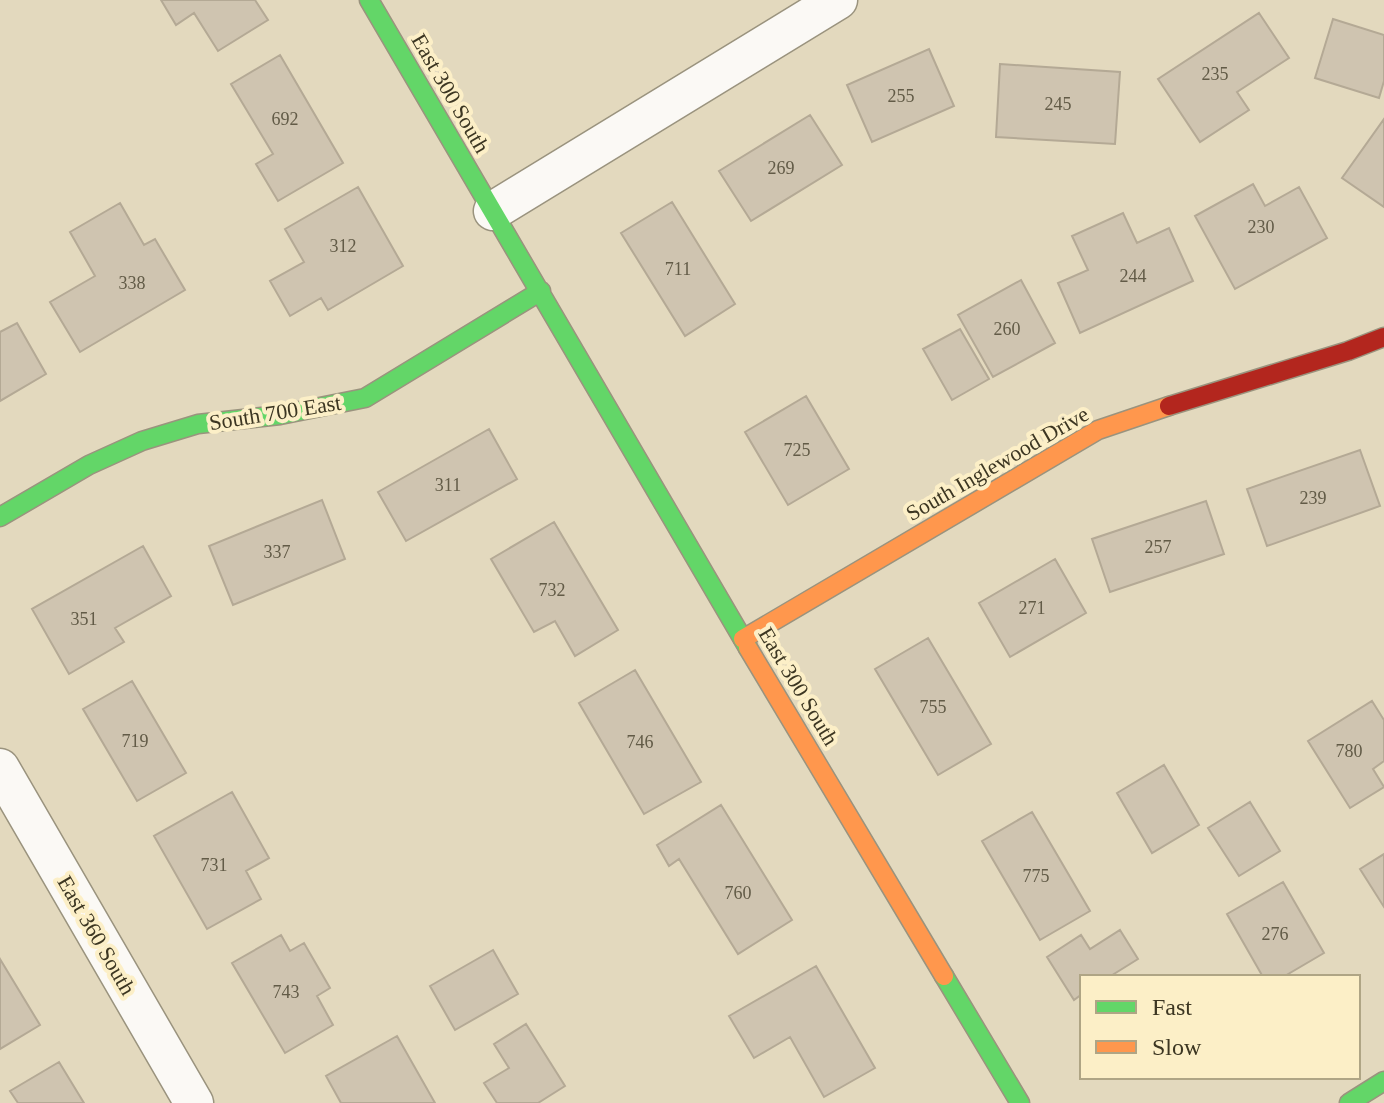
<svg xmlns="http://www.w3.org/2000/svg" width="1384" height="1103" font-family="Georgia,serif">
<rect width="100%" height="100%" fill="#e3d9be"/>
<path fill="#cfc4b0" stroke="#b4a995" stroke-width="2" d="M 161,0 L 255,0 L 268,20 L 218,51 L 194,13 L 176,25 Z
M 1259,13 L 1289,58 L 1237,92 L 1249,110 L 1200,142 L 1158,79 Z
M 1333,19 L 1384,35 L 1384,81 L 1379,98 L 1315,78 Z
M 929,49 L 954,106 L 872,142 L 847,85 Z
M 280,55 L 343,163 L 278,201 L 256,164 L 273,154 L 231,84 Z
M 1000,64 L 1120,72 L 1115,144 L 996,137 Z
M 810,115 L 842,165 L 751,221 L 719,171 Z
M 1384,119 L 1384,207 L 1342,178 Z
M 1253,184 L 1265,206 L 1299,187 L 1327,238 L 1235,289 L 1195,216 Z
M 358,187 L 403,266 L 328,310 L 321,298 L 290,316 L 270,281 L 304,262 L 285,229 Z
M 672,202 L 735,304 L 685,336 L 621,233 Z
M 120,203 L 144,245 L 155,239 L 185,290 L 80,352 L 50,302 L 95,276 L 70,232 Z
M 1123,213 L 1137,243 L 1169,228 L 1193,281 L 1080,333 L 1058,283 L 1088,270 L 1072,236 Z
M 1021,280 L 1055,343 L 993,377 L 958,315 Z
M 17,323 L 46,374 L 0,401 L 0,332 Z
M 960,329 L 989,379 L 952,400 L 923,349 Z
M 806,396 L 849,469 L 788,505 L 745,432 Z
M 489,429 L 517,479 L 406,541 L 378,492 Z
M 1360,450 L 1380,506 L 1267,546 L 1247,489 Z
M 322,500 L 345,559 L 233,605 L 209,546 Z
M 1206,501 L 1224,554 L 1110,592 L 1092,539 Z
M 554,522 L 618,630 L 575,656 L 555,621 L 534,632 L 491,559 Z
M 143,546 L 171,596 L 115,628 L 124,642 L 69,674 L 32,609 Z
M 1055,559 L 1086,613 L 1010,657 L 979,603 Z
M 928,638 L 991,744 L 938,775 L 875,669 Z
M 635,670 L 701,782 L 644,814 L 579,703 Z
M 132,681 L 186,773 L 137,801 L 83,709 Z
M 1372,701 L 1384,720 L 1384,761 L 1373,769 L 1384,787 L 1350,808 L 1308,741 Z
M 1164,765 L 1199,825 L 1152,853 L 1117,793 Z
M 232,792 L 269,858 L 246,871 L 261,899 L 207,929 L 154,836 Z
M 1250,802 L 1280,851 L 1239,876 L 1208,828 Z
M 721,805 L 792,920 L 738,954 L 679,859 L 669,866 L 657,845 Z
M 1032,812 L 1090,911 L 1040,940 L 982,841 Z
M 1384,854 L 1384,907 L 1360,869 Z
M 1283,882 L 1324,953 L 1283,977 L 1263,977 L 1227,914 Z
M 1120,930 L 1138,959 L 1109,977 L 1082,977 L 1082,994 L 1074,1000 L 1047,957 L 1081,935 L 1090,949 Z
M 281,935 L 290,951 L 304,943 L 330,988 L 317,996 L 333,1025 L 285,1053 L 232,963 Z
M 493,950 L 518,994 L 455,1030 L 430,986 Z
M 0,959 L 40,1025 L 0,1049 Z
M 816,966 L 875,1068 L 824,1097 L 790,1037 L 754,1058 L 729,1016 Z
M 526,1024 L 565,1086 L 538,1103 L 497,1103 L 484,1083 L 509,1068 L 494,1044 Z
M 397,1036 L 435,1103 L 341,1103 L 326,1076 Z
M 59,1062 L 84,1103 L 18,1103 L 10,1091 Z"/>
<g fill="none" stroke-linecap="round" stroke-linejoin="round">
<defs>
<path id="street" d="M 493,211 L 838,0
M 0,768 L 194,1103"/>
<path id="fast" d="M 369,0 L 748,648
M 0,517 L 89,465 L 142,441 L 198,424 L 280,415 L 365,398 L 541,291
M 944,976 L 1020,1103
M 1349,1103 L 1384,1081"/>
<path id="slow" d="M 743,639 L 1098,430 L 1169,406
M 748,648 L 944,976"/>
<path id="jam" d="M 1169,406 L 1348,351 L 1384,337"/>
</defs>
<use href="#street" stroke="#9a937e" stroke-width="41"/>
<use href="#fast" stroke="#9a937e" stroke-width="21"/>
<use href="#slow" stroke="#9a937e" stroke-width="21"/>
<use href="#jam" stroke="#9a937e" stroke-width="21"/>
<use href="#street" stroke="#fbf9f5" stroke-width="38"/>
<use href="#fast" stroke="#63d668" stroke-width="18"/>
<use href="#slow" stroke="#ff974d" stroke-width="18"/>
<use href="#jam" stroke="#b3261e" stroke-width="18"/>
</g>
<g text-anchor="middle" stroke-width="8" stroke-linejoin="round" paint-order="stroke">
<g font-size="18" fill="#625b47">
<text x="1215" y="80">235</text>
<text x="901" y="102">255</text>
<text x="1058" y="110">245</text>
<text x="285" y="125">692</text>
<text x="781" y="174">269</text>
<text x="1261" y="233">230</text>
<text x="343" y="252">312</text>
<text x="678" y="275">711</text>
<text x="1133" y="282">244</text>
<text x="132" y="289">338</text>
<text x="1007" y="335">260</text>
<text x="797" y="456">725</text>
<text x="448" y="491">311</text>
<text x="1313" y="504">239</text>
<text x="1158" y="553">257</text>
<text x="277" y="558">337</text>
<text x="552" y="596">732</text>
<text x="1032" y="614">271</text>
<text x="84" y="625">351</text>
<text x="933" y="713">755</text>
<text x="135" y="747">719</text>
<text x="640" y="748">746</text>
<text x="1349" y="757">780</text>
<text x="214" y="871">731</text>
<text x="1036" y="882">775</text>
<text x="738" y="899">760</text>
<text x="1275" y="940">276</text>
<text x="286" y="998">743</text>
</g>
<g font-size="22" fill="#3c3622" stroke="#fcefc7">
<text transform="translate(451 93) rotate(60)" y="8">East 300 South</text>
<text transform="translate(275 412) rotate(-9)" y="8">South 700 East</text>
<text transform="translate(997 463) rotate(-30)" y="8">South Inglewood Drive</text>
<text transform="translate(799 686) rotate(59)" y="8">East 300 South</text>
<text transform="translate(97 935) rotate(60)" y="8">East 360 South</text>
</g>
</g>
<rect x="1080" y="975" width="280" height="104" fill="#fcefc7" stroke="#afa585" stroke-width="2"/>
<rect x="1096" y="1001" width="40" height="12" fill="#63d668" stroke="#afa585" stroke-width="2"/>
<text x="1152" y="1015" font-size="24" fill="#3c3622">Fast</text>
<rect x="1096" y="1041" width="40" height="12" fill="#ff974d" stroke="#afa585" stroke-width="2"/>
<text x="1152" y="1055" font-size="24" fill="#3c3622">Slow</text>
</svg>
